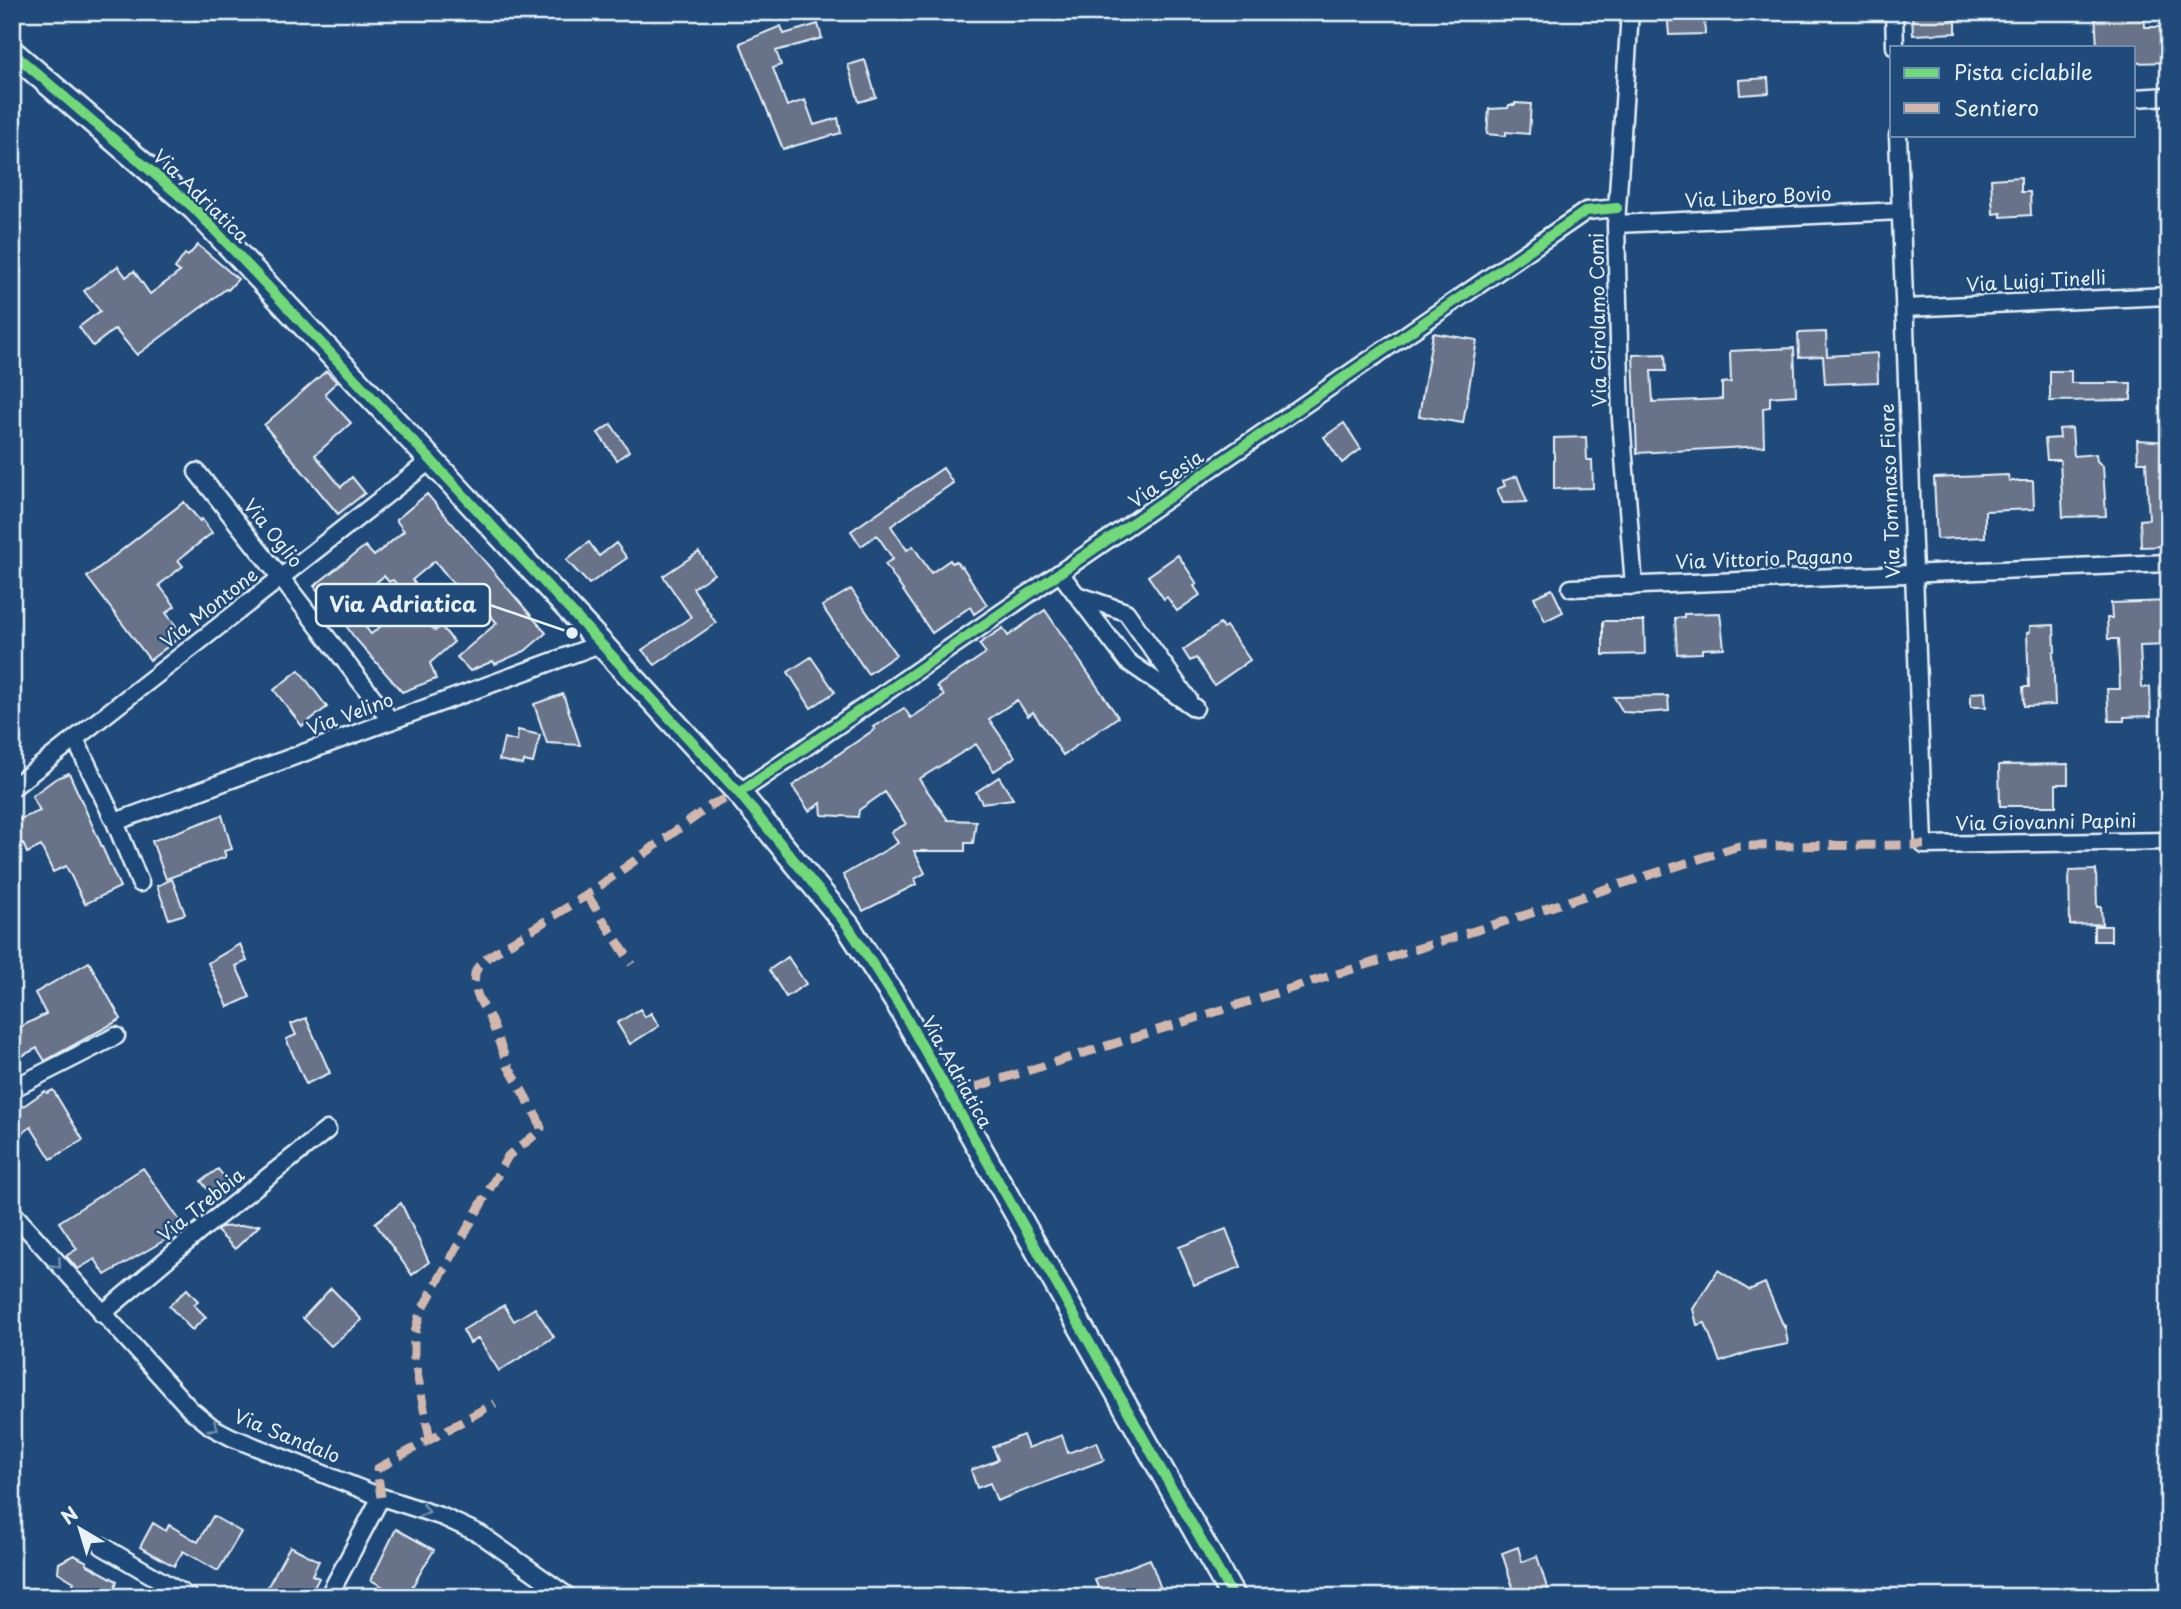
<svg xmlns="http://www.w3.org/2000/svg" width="2181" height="1609" font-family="'Playpen Sans',sans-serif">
<rect width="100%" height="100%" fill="#1f4a7a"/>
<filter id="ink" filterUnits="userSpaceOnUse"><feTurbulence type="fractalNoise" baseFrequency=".0143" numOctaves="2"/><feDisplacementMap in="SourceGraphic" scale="14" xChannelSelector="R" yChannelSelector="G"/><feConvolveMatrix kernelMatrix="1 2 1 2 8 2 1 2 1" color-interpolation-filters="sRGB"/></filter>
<g filter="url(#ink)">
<path fill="#687288" stroke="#e8f1f8" stroke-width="2" fill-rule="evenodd" d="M 1667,12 L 1704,12 L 1705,34 L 1669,35 Z
M 1912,12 L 1949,12 L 1949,19 L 1956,19 L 1956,33 L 1913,35 Z
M 2095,12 L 2144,12 L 2145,27 L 2163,27 L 2163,36 L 2169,36 L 2169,62 L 2134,63 L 2134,47 L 2097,47 Z
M 818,24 L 822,38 L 776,51 L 781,65 L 773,68 L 787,106 L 805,100 L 814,125 L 838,118 L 841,133 L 783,149 L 740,43 L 781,26 L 784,34 Z
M 865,60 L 876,97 L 859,102 L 848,65 Z
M 1768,78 L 1769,93 L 1740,95 L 1739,80 Z
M 1515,103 L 1531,104 L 1529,134 L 1506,132 L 1506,136 L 1487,134 L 1489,109 L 1508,108 L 1509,105 L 1515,105 Z
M 2021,177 L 2021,192 L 2030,192 L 2031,215 L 2001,217 L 2001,213 L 1993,214 L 1991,179 Z
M 198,245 L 238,279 L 228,290 L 226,289 L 137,355 L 115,329 L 93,346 L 79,327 L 100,311 L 84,291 L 118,266 L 126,277 L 134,271 L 150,294 L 180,272 L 175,268 L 185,254 L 188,256 Z
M 1826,332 L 1827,356 L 1877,353 L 1878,382 L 1825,384 L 1823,356 L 1799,357 L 1798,333 Z
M 1433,333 L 1477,340 L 1463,423 L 1419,416 Z
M 1794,348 L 1796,395 L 1770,397 L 1770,407 L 1763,408 L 1764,446 L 1637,453 L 1633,355 L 1665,354 L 1666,371 L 1651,371 L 1653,402 L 1722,399 L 1722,383 L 1731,382 L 1730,351 Z
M 326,371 L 337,382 L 325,393 L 326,396 L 351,423 L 315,455 L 341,487 L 352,477 L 365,493 L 338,514 L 264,425 Z
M 2050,371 L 2071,371 L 2071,383 L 2131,383 L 2131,400 L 2050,401 Z
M 1344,423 L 1361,449 L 1342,463 L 1324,437 Z
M 611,424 L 629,451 L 617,460 L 598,433 Z
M 2072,428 L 2074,456 L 2096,454 L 2097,461 L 2103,466 L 2106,516 L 2063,517 L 2060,460 L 2047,460 L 2045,439 L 2060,438 L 2059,429 Z
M 1586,437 L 1587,460 L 1592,460 L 1593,488 L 1554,489 L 1554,438 Z
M 2137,440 L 2169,442 L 2169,546 L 2141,547 L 2140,520 L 2149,519 L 2146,462 L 2138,462 Z
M 943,468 L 953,483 L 891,526 L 907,550 L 913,546 L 931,573 L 950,560 L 952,563 L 956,561 L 960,567 L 962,566 L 987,605 L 974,614 L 970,607 L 932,633 L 885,564 L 893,559 L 877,535 L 861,546 L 851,531 Z
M 2008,475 L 2009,481 L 2033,481 L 2034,509 L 1985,511 L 1985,537 L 1937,539 L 1934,478 Z
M 1517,476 L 1527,502 L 1503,503 L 1497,489 L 1505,486 L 1503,481 Z
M 427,494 L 546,633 L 525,651 L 495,664 L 493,661 L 470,671 L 457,657 L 497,623 L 475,598 L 463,607 L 454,597 L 460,592 L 435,561 L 412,580 L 426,596 L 415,606 L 435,631 L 441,626 L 454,642 L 430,663 L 436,679 L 402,692 L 354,637 L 337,613 L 336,615 L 314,586 L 365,546 L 374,556 L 404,531 L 396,520 ZM 384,576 L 389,582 L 393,580 L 411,602 L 371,634 L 348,605 Z
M 184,502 L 200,521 L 202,519 L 212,533 L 178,560 L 183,566 L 159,585 L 175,606 L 166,613 L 176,626 L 172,629 L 179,638 L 150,660 L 87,577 Z
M 589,542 L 599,556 L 616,543 L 627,558 L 589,584 L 566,560 Z
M 699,552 L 714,574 L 693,588 L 716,623 L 655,665 L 642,650 L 691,617 L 663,576 Z
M 1178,555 L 1197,584 L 1194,586 L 1200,595 L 1177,611 L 1167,597 L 1164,599 L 1148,576 Z
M 851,589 L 896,655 L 868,674 L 822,606 Z
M 1552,589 L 1563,612 L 1545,621 L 1534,597 Z
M 2169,601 L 2169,645 L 2140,646 L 2142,688 L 2150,687 L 2151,716 L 2124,717 L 2124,721 L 2109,721 L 2107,689 L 2120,689 L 2118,639 L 2108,639 L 2107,618 L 2112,618 L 2111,603 Z
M 1045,610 L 1118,717 L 1063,755 L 1033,712 L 1028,716 L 1017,700 L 989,719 L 1015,757 L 994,771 L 976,744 L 919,779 L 948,820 L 976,821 L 973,843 L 965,843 L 965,851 L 914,851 L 925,873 L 915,879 L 917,884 L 863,911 L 843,875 L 898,843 L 891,832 L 906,824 L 885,792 L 859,810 L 858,817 L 822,815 L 821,803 L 809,811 L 792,786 L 875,729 L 873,727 L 904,708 L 911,718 L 944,696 L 937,686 L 986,653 L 979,644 L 1003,628 L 1008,636 Z
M 1720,613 L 1724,648 L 1702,649 L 1702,653 L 1677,654 L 1675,618 L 1684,617 L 1684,614 Z
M 1603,621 L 1644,621 L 1645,654 L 1603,655 Z
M 1220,624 L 1223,628 L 1226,626 L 1250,660 L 1214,685 L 1196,658 L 1190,661 L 1183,650 Z
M 2054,625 L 2055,652 L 2053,652 L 2055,705 L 2024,706 L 2023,687 L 2029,687 L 2027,633 L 2030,632 L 2030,626 Z
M 811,657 L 835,692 L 811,708 L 788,672 Z
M 299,670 L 327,707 L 302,726 L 274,690 Z
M 1985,692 L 1986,707 L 1971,707 L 1971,693 Z
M 563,694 L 580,745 L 547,743 L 534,704 Z
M 1668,696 L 1669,711 L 1642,713 L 1623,712 L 1614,697 Z
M 518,730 L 540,735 L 533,763 L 524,761 L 523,765 L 499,760 L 504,738 L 517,741 Z
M 2068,764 L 2068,784 L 2056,784 L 2056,806 L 2000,806 L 1999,765 Z
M 69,773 L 120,887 L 85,904 L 66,866 L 53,872 L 41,846 L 27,853 L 23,843 L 12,847 L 12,822 L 40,811 L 32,796 L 55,779 Z
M 999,777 L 1013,799 L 982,803 L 976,792 Z
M 222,815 L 232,849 L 224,851 L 226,857 L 166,879 L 152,841 Z
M 2096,870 L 2097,907 L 2101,907 L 2102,924 L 2070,925 L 2069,871 Z
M 172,879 L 185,914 L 169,919 L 157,886 Z
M 2094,926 L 2111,926 L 2111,941 L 2094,941 Z
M 240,944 L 247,961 L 236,966 L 250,997 L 228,1007 L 208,963 Z
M 788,957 L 806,984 L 786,997 L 769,970 Z
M 89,962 L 121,1019 L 45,1061 L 37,1048 L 12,1061 L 12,1031 L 46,1014 L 35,993 Z
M 640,1009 L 645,1017 L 651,1013 L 659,1026 L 630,1044 L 617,1023 Z
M 306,1018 L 330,1073 L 306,1084 L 286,1039 L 296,1035 L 291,1024 Z
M 53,1090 L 83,1140 L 51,1159 L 31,1127 L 12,1139 L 12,1114 L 45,1091 L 47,1093 Z
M 143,1168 L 183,1225 L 165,1240 L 105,1275 L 95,1259 L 78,1269 L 66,1256 L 77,1249 L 59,1222 Z
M 218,1169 L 232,1187 L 216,1200 L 201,1181 Z
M 401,1203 L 429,1262 L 412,1275 L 375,1223 Z
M 260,1225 L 235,1249 L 217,1231 L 221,1227 Z
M 1226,1229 L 1241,1267 L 1194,1285 L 1179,1247 Z
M 1718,1270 L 1749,1290 L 1765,1283 L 1784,1327 L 1785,1326 L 1788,1344 L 1752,1351 L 1720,1362 L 1705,1323 L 1697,1325 L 1693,1309 Z
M 331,1288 L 362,1320 L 331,1346 L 303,1318 Z
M 187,1289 L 198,1301 L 194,1305 L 206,1317 L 192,1330 L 169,1306 Z
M 504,1305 L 514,1321 L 535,1308 L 554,1337 L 499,1371 L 478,1338 L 470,1343 L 463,1330 Z
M 1023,1435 L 1028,1448 L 1062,1435 L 1068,1453 L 1097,1442 L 1104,1460 L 997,1501 L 990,1483 L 977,1488 L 971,1470 L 998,1460 L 993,1447 Z
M 213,1516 L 241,1532 L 218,1571 L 183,1551 L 174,1566 L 140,1547 L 153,1523 L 166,1531 L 169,1525 L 198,1542 Z
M 396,1529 L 434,1550 L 406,1597 L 401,1597 L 371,1580 Z
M 290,1546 L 319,1561 L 312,1575 L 319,1578 L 309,1597 L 262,1597 Z
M 1518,1547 L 1522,1562 L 1537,1556 L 1550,1597 L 1516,1597 L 1502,1553 Z
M 74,1555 L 87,1562 L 86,1564 L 117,1581 L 112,1597 L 65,1597 L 74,1582 L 58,1572 L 59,1563 Z
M 1150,1559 L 1164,1597 L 1102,1597 L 1095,1580 Z"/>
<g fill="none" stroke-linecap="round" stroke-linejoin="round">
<defs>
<path id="street" d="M 1630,12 L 1616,224 L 1621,419 L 1634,586
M 1894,12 L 1895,47
M 2134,98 L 2169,96
M 1898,135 L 1924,845 L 2169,841
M 1616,224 L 1901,211
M 1904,308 L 2169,296
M 197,472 L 281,578 L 391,721
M 1060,573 L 1127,661 L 1195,708
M 1571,588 L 2169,563
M 1077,595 L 1126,612 L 1188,699
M 75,739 L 115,822 L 140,883
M 12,788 L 431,460
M 739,793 L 1586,211 L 1617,208
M 115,822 L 600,644
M 12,1089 L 116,1036
M 12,1212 L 190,1409 L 212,1427 L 231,1437 L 381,1497 L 443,1517 L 480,1534 L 569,1597
M 102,1314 L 206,1226 L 327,1130
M 102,1546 L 189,1597
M 328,1597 L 381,1497"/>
<path id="secondary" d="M 12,52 L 194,208 L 431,460 L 739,793 L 847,925 L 899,1005 L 1233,1597"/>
</defs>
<use href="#street" stroke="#e8f1f8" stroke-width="21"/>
<use href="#secondary" stroke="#e8f1f8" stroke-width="28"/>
<use href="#street" stroke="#1f4a7a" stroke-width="16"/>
<use href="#secondary" stroke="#1f4a7a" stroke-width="23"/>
<path stroke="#d1b7ad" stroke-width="9" stroke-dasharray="18 9" stroke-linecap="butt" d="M 587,895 L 632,964
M 950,1095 L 1538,911 L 1739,846 L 1924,845
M 430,1439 L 414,1358 L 414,1336 L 420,1313 L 508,1156 C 519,1146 533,1139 541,1128 L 537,1117 L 508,1066 L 491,1020 L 479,999 L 474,985 L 475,973 L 478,967 L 488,957 L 587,895 L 713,804 L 739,793
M 381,1497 L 377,1469 L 495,1403"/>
<defs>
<path id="cycleway" d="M 12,52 L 194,208 L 431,460 L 739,793 L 847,925 L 899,1005 L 1233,1597
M 739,793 L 1586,211 L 1617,208"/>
</defs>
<use href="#cycleway" stroke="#1f4a7a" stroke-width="15"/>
<use href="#cycleway" stroke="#71d979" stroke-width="10"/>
</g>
<defs><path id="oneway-chevron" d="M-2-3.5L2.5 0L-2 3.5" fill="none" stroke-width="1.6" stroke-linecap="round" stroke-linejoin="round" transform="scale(1.75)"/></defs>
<g stroke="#6f8dac">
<use href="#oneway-chevron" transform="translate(57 1264) rotate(48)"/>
<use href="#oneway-chevron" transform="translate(214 1427) rotate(33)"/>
<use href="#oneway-chevron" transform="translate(425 1511) rotate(17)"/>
</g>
</g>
<g text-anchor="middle" stroke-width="5" stroke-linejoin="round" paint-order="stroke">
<g font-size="19" fill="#e8f1f8" stroke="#1f4a7a">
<text transform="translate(201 196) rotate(44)" y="7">Via Adriatica</text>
<text transform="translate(1758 197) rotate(-3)" y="7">Via Libero Bovio</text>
<text transform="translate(2036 281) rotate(-3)" y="7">Via Luigi Tinelli</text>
<text transform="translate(1598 320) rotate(-91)" y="7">Via Girolamo Comi</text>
<text transform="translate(1166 479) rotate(-35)" y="7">Via Sesia</text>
<text transform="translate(1890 491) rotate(-92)" y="7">Via Tommaso Fiore</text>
<text transform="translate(273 533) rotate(51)" y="7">Via Oglio</text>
<text transform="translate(1764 559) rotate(-2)" y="7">Via Vittorio Pagano</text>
<text transform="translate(209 608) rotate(-38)" y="7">Via Montone</text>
<text transform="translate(350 714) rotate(-20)" y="7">Via Velino</text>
<text transform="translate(2046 822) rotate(-1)" y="7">Via Giovanni Papini</text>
<text transform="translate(957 1072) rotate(61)" y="7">Via Adriatica</text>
<text transform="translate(201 1205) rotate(-39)" y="7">Via Trebbia</text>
<text transform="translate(287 1436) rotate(22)" y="7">Via Sandalo</text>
</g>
</g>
<path fill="none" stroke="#e8f1f8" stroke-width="2.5" d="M572 633L490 605"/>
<circle fill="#e8f1f8" stroke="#1f4a7a" stroke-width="2.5" cx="572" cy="633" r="7"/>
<rect fill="#1f4a7a" stroke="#e8f1f8" stroke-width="2.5" x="316" y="584" width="174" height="42" rx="7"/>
<g font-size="21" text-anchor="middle" font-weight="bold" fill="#e8f1f8">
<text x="403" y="612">Via Adriatica</text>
</g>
<rect width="2181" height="1609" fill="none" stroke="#1f4a7a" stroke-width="42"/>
<rect x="21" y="21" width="2139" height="1567" fill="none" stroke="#e8f1f8" stroke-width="2.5" filter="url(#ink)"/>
<rect x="1890" y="46" width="245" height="91" fill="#1f4a7a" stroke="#6f8dac" stroke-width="2"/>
<rect x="1904" y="68" width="35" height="10" fill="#71d979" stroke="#6f8dac" stroke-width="2"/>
<text x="1954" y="80" font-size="21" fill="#e8f1f8">Pista ciclabile</text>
<rect x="1904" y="103" width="35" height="10" fill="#d1b7ad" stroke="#6f8dac" stroke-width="2"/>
<text x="1954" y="116" font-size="21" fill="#e8f1f8">Sentiero</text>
<g transform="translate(80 1529) rotate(322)" stroke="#1f4a7a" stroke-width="5" paint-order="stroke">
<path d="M0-5L12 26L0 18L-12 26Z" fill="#e8f1f8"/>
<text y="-10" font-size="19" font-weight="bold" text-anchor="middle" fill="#e8f1f8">N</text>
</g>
</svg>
